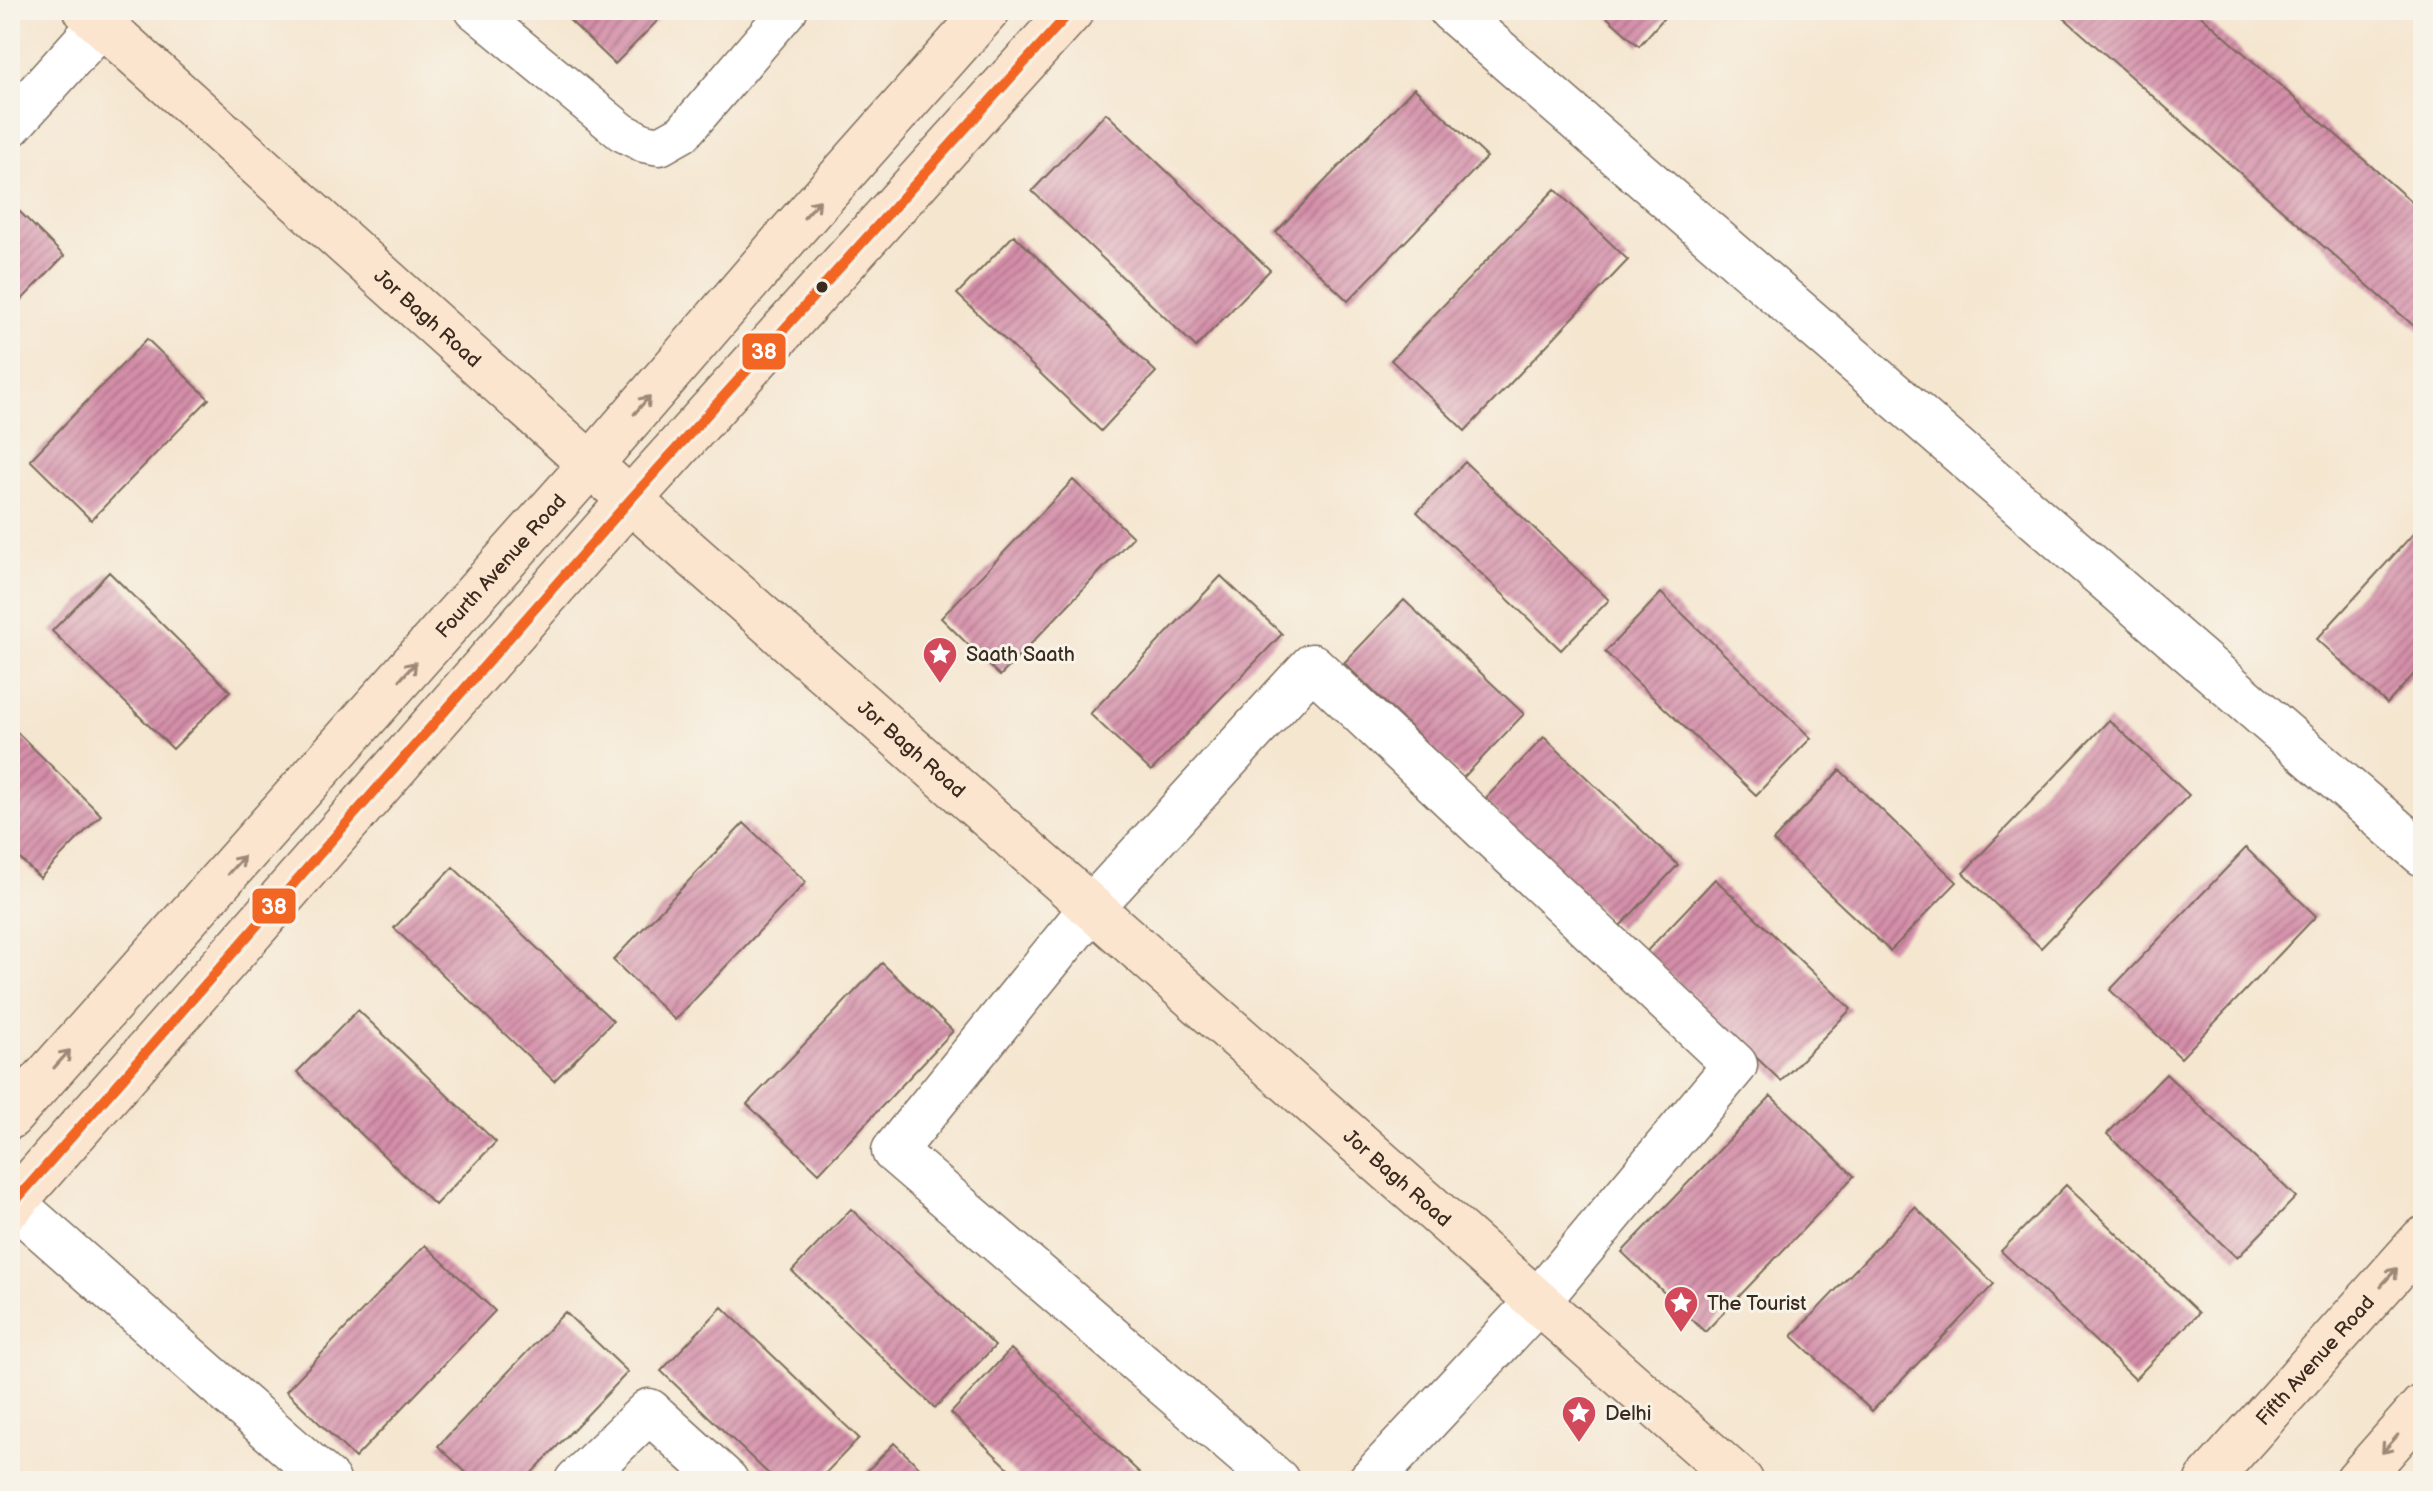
<svg xmlns="http://www.w3.org/2000/svg" width="2433" height="1491" font-family="'Balsamiq Sans',sans-serif">
<defs>
<pattern id="building-hatch" width="6" height="6" patternUnits="userSpaceOnUse" patternTransform="scale(2)"><rect width="6" height="6" fill="#d48ea9"/><path d="M-1 1l2-2M0 6l6-6M5 7l2-2" fill="none" stroke="#ad7489"/></pattern>
</defs>
<rect width="100%" height="100%" fill="#f7f3e8"/>
<filter id="ink" filterUnits="userSpaceOnUse"><feTurbulence type="fractalNoise" baseFrequency=".0125" numOctaves="2"/><feDisplacementMap in="SourceGraphic" scale="16" xChannelSelector="R" yChannelSelector="G"/><feConvolveMatrix kernelMatrix="1 2 1 2 8 2 1 2 1" color-interpolation-filters="sRGB"/></filter>
<filter id="wash" filterUnits="userSpaceOnUse"><feTurbulence type="fractalNoise" baseFrequency=".006" numOctaves="4" result="noise"/><feDisplacementMap in="SourceGraphic" scale="32" xChannelSelector="R" yChannelSelector="G"/><feGaussianBlur stdDeviation="1.8" result="paint"/><feColorMatrix in="noise" values="0 0 0 0 0 0 0 0 0 0 0 0 0 0 0 0 0 1.4 0 .05"/><feComposite in="paint" operator="in"/></filter>
<g filter="url(#wash)">
<rect width="100%" height="100%" fill="#f5e6d0"/>
<g id="blocks">
<path fill="url(#building-hatch)" d="M 559,10 L 668,10 L 615,64 Z
M 1599,10 L 1671,10 L 1639,46 Z
M 2055,10 L 2195,10 L 2423,212 L 2423,334 Z
M 1414,88 L 1487,157 L 1348,301 L 1276,232 Z
M 1106,113 L 1270,270 L 1196,347 L 1032,191 Z
M 1555,189 L 1628,260 L 1465,431 L 1391,360 Z
M 10,202 L 64,256 L 10,312 Z
M 1014,235 L 1156,372 L 1101,431 L 957,294 Z
M 147,339 L 209,399 L 91,520 L 30,460 Z
M 1465,462 L 1609,600 L 1561,650 L 1417,512 Z
M 1073,480 L 1133,537 L 1000,676 L 941,618 Z
M 2423,523 L 2423,664 L 2387,704 L 2317,639 Z
M 109,572 L 230,691 L 173,749 L 52,631 Z
M 1221,576 L 1282,634 L 1151,771 L 1090,714 Z
M 1661,593 L 1811,738 L 1756,795 L 1605,652 Z
M 1404,600 L 1524,714 L 1463,778 L 1344,663 Z
M 2109,720 L 2189,795 L 2041,948 L 1963,873 Z
M 10,725 L 101,815 L 40,878 L 10,849 Z
M 1544,737 L 1678,865 L 1618,928 L 1484,800 Z
M 1840,770 L 1957,882 L 1890,951 L 1773,841 Z
M 744,823 L 806,882 L 675,1020 L 613,960 Z
M 2246,848 L 2316,916 L 2181,1058 L 2110,990 Z
M 453,867 L 613,1021 L 554,1081 L 394,928 Z
M 1715,879 L 1851,1009 L 1781,1081 L 1646,952 Z
M 882,963 L 953,1031 L 819,1173 L 747,1104 Z
M 358,1010 L 496,1142 L 435,1205 L 297,1072 Z
M 2166,1074 L 2296,1197 L 2237,1258 L 2107,1134 Z
M 1771,1096 L 1854,1176 L 1705,1332 L 1622,1252 Z
M 2066,1185 L 2199,1313 L 2135,1379 L 2001,1251 Z
M 1915,1207 L 1994,1284 L 1872,1411 L 1792,1336 Z
M 851,1209 L 995,1346 L 935,1408 L 792,1271 Z
M 425,1245 L 495,1311 L 355,1458 L 286,1391 Z
M 722,1307 L 859,1438 L 818,1481 L 776,1481 L 661,1371 Z
M 565,1312 L 628,1372 L 524,1481 L 475,1481 L 438,1446 Z
M 1011,1349 L 1148,1481 L 1022,1481 L 951,1413 Z
M 894,1443 L 934,1481 L 858,1481 Z"/>
</g>
</g>
<g filter="url(#ink)">
<use href="#blocks" fill-opacity="0" stroke="#7c6c5c" stroke-width="2"/>
<g fill="none" stroke-linecap="round" stroke-linejoin="round">
<defs>
<path id="lane" d="M 474,10 L 622,132 L 644,143 L 660,146 L 683,133 L 788,10"/>
<path id="street" d="M 1451,10 L 2423,854
M 10,125 L 101,24
M 13,1203 L 328,1481
M 577,1481 L 649,1411 L 726,1481
M 1277,1481 L 894,1151 L 1092,907 L 1312,666 L 1735,1065 L 1538,1301 L 1370,1481"/>
<g id="secondary">
<path id="s1" d="M 86,10 L 630,500 L 1741,1481"/>
<path id="s2" d="M 10,1117 L 591,464 L 786,238 L 988,10"/>
<path d="M 10,1207 L 630,500 L 1072,10"/>
<path id="s3" d="M 2207,1481 L 2423,1239"/>
<path d="M 2357,1481 L 2423,1406"/>
</g>
</defs>
<use href="#lane" stroke="#7c6c5c" stroke-width="41"/>
<use href="#street" stroke="#7c6c5c" stroke-width="47"/>
<use href="#secondary" stroke="#7c6c5c" stroke-width="47"/>
<use href="#lane" stroke="#fff" stroke-width="38"/>
<use href="#street" stroke="#fff" stroke-width="44"/>
<use href="#secondary" stroke="#fce5cf" stroke-width="44"/>
<defs>
<path id="bus-1" d="M 10,1207 L 630,500 L 1072,10"/>
</defs>
<use href="#bus-1" stroke="#f7f3e8" stroke-width="16"/>
<use href="#bus-1" stroke="#f26522" stroke-width="10"/>
</g>
<defs><path id="oneway-shaft" d="M-6 0H5M1.5-3L5.5 0L1.5 3" fill="none" stroke-width="1.6" stroke-linecap="round" stroke-linejoin="round" transform="scale(2)"/></defs>
<g stroke="#9c8876">
<use href="#oneway-shaft" transform="translate(812 209) rotate(-48)"/>
<use href="#oneway-shaft" transform="translate(642 405) rotate(-49)"/>
<use href="#oneway-shaft" transform="translate(408 671) rotate(-48)"/>
<use href="#oneway-shaft" transform="translate(236 865) rotate(-48)"/>
<use href="#oneway-shaft" transform="translate(62 1059) rotate(-48)"/>
<use href="#oneway-shaft" transform="translate(2389 1277) rotate(-48)"/>
<use href="#oneway-shaft" transform="translate(2390 1444) rotate(131)"/>
</g>
</g>
<defs>
<symbol id="sight-pin" viewBox="-11 -11 22 30"><path d="M0 17L-7.5 6A9.5 9.5 0 1 1 7.5 6Z" fill="#d1495b" stroke="#f7f3e8"/><path d="M0-6L1.8-2.2L6-1.7L2.9 1.2L3.7 5.4L0 3.3L-3.7 5.4L-2.9 1.2L-6-1.7L-1.8-2.2Z" fill="#fff"/></symbol>
</defs>
<g fill-rule="evenodd">
<use href="#sight-pin" x="920" y="634" width="40" height="54"/>
<use href="#sight-pin" x="1661" y="1283" width="40" height="54"/>
<use href="#sight-pin" x="1559" y="1393" width="40" height="54"/>
</g>
<circle fill="#3b2a1e" stroke="#f7f3e8" stroke-width="3" cx="822" cy="287" r="7"/>
<g text-anchor="middle" stroke-width="6" stroke-linejoin="round" paint-order="stroke">
<g font-size="20" fill="#3b2a1e" stroke="#f7f3e8">
<text dy="7" stroke="none"><textPath href="#s1" startOffset="460">Jor Bagh Road</textPath></text>
<text dy="7" stroke="none"><textPath href="#s2" startOffset="738">Fourth Avenue Road</textPath></text>
<text dy="7" stroke="none"><textPath href="#s1" startOffset="1108">Jor Bagh Road</textPath></text>
<text dy="7" stroke="none"><textPath href="#s1" startOffset="1756">Jor Bagh Road</textPath></text>
<text dy="7" stroke="none"><textPath href="#s3" startOffset="162">Fifth Avenue Road</textPath></text>
</g>
<g font-size="20" fill="#3b2a1e" stroke="#f7f3e8" text-anchor="start">
<text x="966" y="661">Saath Saath</text>
<text x="1707" y="1310">The Tourist</text>
<text x="1605" y="1420">Delhi</text>
</g>
</g>
<g stroke="#f7f3e8" stroke-width="3">
<rect x="741" y="332" width="46" height="39" rx="8" fill="#f26522"/>
<rect x="251" y="887" width="46" height="38" rx="8" fill="#f26522"/>
</g>
<g font-size="22" text-anchor="middle" font-weight="bold" fill="#fff">
<text x="764" y="359">38</text>
<text x="274" y="914">38</text>
</g>
<rect width="2433" height="1491" fill="none" stroke="#f7f3e8" stroke-width="40"/>
</svg>
